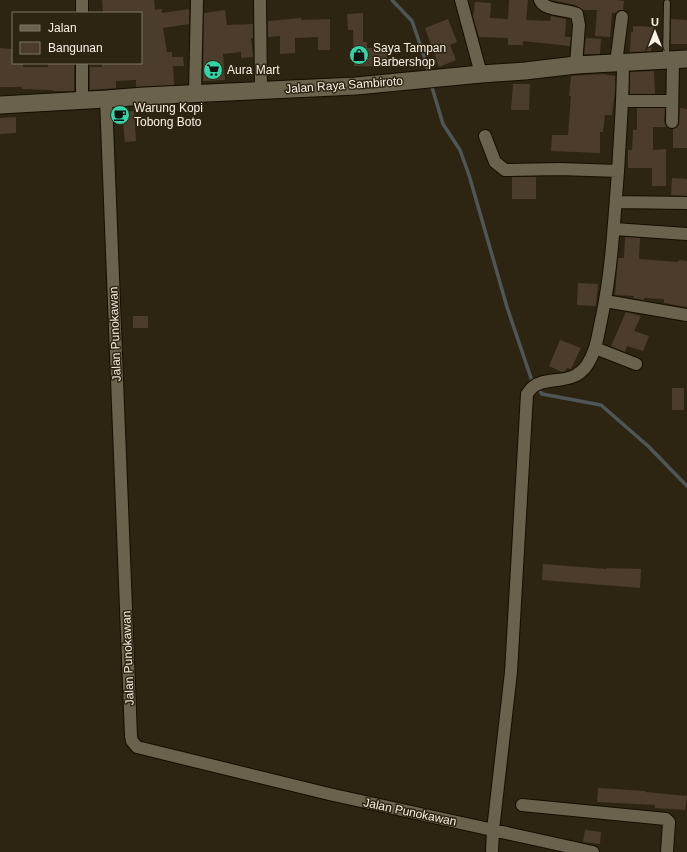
<svg xmlns="http://www.w3.org/2000/svg" width="687" height="852" font-family="Helvetica,sans-serif">
<rect width="100%" height="100%" fill="#2d2511"/>
<g fill="none" stroke-linecap="round" stroke-linejoin="round">
<path stroke="#4f5658" stroke-width="3.5" d="M 392,0 L 412,21 L 424,56 L 429,74
M 431,84 L 443,124 L 460,150 L 469,175 L 507,307 L 531,378 L 542,394 L 601,405 L 648,446 L 687,486"/>
</g>
<path fill="#4c3c2c" d="M 102,0 L 154,0 L 155,10 L 162,9 L 162,13 L 189,9 L 189,24 L 163,28 L 167,52 L 172,52 L 172,57 L 183,57 L 184,66 L 173,66 L 174,85 L 136,87 L 136,80 L 116,81 L 116,88 L 90,90 L 90,67 L 102,67 L 102,63 L 141,63 L 141,13 L 103,13 Z
M 509,0 L 528,0 L 526,20 L 550,21 L 551,16 L 566,19 L 565,37 L 571,37 L 570,46 L 523,41 L 523,45 L 508,45 L 508,38 L 479,37 L 473,17 L 475,2 L 491,3 L 490,18 L 508,19 Z
M 552,0 L 616,0 L 624,1 L 623,10 L 619,10 L 616,13 L 612,13 L 610,37 L 595,36 L 597,10 L 583,10 L 575,5 Z
M 225,10 L 227,25 L 253,24 L 253,38 L 251,38 L 253,57 L 241,58 L 241,52 L 223,54 L 225,80 L 203,81 L 204,13 Z
M 363,13 L 363,42 L 367,42 L 367,48 L 387,48 L 387,67 L 354,66 L 353,30 L 348,30 L 347,14 Z
M 301,18 L 301,20 L 330,19 L 330,50 L 318,50 L 318,37 L 295,38 L 295,53 L 280,54 L 280,36 L 268,37 L 268,21 Z
M 448,19 L 457,42 L 450,45 L 456,60 L 439,67 L 425,28 Z
M 671,19 L 687,20 L 687,44 L 671,44 Z
M 633,26 L 654,27 L 651,51 L 630,52 L 631,32 L 633,32 Z
M 586,38 L 601,39 L 600,54 L 584,54 Z
M 0,48 L 13,49 L 13,63 L 23,63 L 23,67 L 48,67 L 48,63 L 74,63 L 74,91 L 53,91 L 53,90 L 22,89 L 22,87 L 0,87 Z
M 654,71 L 655,94 L 630,94 L 630,72 Z
M 602,74 L 615,76 L 615,90 L 612,115 L 605,115 L 603,132 L 600,132 L 600,153 L 551,151 L 552,135 L 568,135 L 571,96 L 569,96 L 571,76 Z
M 513,84 L 530,84 L 529,110 L 511,110 Z
M 637,108 L 665,108 L 664,122 L 667,127 L 653,127 L 653,150 L 666,149 L 666,186 L 652,186 L 652,168 L 628,168 L 628,150 L 632,150 L 633,130 L 637,130 Z
M 680,108 L 687,109 L 687,148 L 673,148 L 673,129 L 679,125 Z
M 134,111 L 136,141 L 125,142 L 122,112 Z
M 16,117 L 16,133 L 0,134 L 0,118 Z
M 512,177 L 536,177 L 536,199 L 512,199 Z
M 672,178 L 687,179 L 687,196 L 671,195 Z
M 625,237 L 640,238 L 639,259 L 678,262 L 679,260 L 687,261 L 687,307 L 664,303 L 664,299 L 644,298 L 644,300 L 633,298 L 634,296 L 615,295 L 618,258 L 624,258 Z
M 578,283 L 598,284 L 596,306 L 577,305 Z
M 626,312 L 641,316 L 634,331 L 649,336 L 643,351 L 627,346 L 625,352 L 611,346 Z
M 133,316 L 148,316 L 148,328 L 133,328 Z
M 560,340 L 581,348 L 571,369 L 567,368 L 565,371 L 562,372 L 549,366 Z
M 672,388 L 684,388 L 684,410 L 672,410 Z
M 543,564 L 607,569 L 607,568 L 641,569 L 640,588 L 542,580 Z
M 598,788 L 645,791 L 645,792 L 687,796 L 685,810 L 655,808 L 655,805 L 597,802 Z
M 585,830 L 601,832 L 600,844 L 583,842 Z"/>
<g fill="none" stroke-linecap="round" stroke-linejoin="round">
<defs>
<path id="lane" d="M 666,60 L 667,3"/>
<path id="street" d="M 260,0 L 261,91
M 461,0 L 481,74
M 540,0 C 544,11 566,9 577,14 L 579,25 L 576,65
M 82,13 L 82,0
M 616,63 L 622,17
M 195,93 L 197,0
M 106,99 L 131,736 L 132,741 L 137,747 L 329,794 L 593,852
M 82,101 L 82,63
M 623,101 L 672,101
M 672,122 L 673,60
M 485,136 L 495,162 L 505,170 L 560,169 L 618,171
M 616,202 L 687,203
M 614,229 L 687,234
M 605,301 L 687,315
M 595,348 L 636,364
M 522,805 L 666,819 L 669,822 L 667,852
M 492,852 L 493,830 L 511,672 L 527,394 C 529,392 530,389 533,387 C 547,375 572,387 587,365 C 597,350 598,333 602,316 C 612,269 614,220 618,172 C 620,135 623,99 623,63"/>
<path id="secondary" d="M 0,105 L 106,99 L 144,96 L 356,86 L 481,74 L 525,71 L 576,65 L 687,59"/>
</defs>
<use href="#lane" stroke="#150e00" stroke-width="8"/>
<use href="#street" stroke="#150e00" stroke-width="14"/>
<use href="#secondary" stroke="#150e00" stroke-width="19"/>
<use href="#lane" stroke="#6b624d" stroke-width="6"/>
<use href="#street" stroke="#6b624d" stroke-width="12"/>
<use href="#secondary" stroke="#6b624d" stroke-width="17"/>
</g>
<defs>
<symbol id="shop-disc" viewBox="-11 -11 22 22"><circle r="9.5" fill="#34d4a7" stroke="#2d2511"/><path d="M-5-2.5h2.3a2.7 3.5 0 0 1 5.4 0H5L5.5 6h-11ZM-1.5-2.5h3a1.5 2.3 0 0 0-3 0Z" fill="#111"/></symbol>
<symbol id="supermarket-disc" viewBox="-11 -11 22 22"><circle r="9.5" fill="#34d4a7" stroke="#2d2511"/><path d="M-6-5.5h2.5l.6 2H6L4.5 2H-2.5L-4.4-4H-6ZM-1.5 3.2a1.3 1.3 0 1 0 .1 0ZM3 3.2a1.3 1.3 0 1 0 .1 0Z" fill="#111"/></symbol>
<symbol id="cafe-disc" viewBox="-11 -11 22 22"><circle r="9.5" fill="#34d4a7" stroke="#2d2511"/><path d="M-5.5-4.5H6V0H3Q3 3.5 0 3.5H-2.5Q-5.5 3.5-5.5 0ZM3-3.2v2h1.7v-2ZM-6 4.5H4V6H-6Z" fill="#111"/></symbol>
</defs>
<g fill-rule="evenodd">
<use href="#shop-disc" x="348" y="44" width="22" height="22"/>
<use href="#supermarket-disc" x="202" y="59" width="22" height="22"/>
<use href="#cafe-disc" x="109" y="104" width="22" height="22"/>
</g>
<g text-anchor="middle" stroke-width="3" stroke-linejoin="round" paint-order="stroke">
<g font-size="12" fill="#f9f3e7" stroke="#2d2511" text-anchor="start">
<text x="373" y="52">Saya Tampan<tspan x="373" dy="14">Barbershop</tspan></text>
<text x="227" y="74">Aura Mart</text>
<text x="134" y="112">Warung Kopi<tspan x="134" dy="14">Tobong Boto</tspan></text>
</g>
<g font-size="12" fill="#f9f3e7" stroke="#2d2511">
<text transform="translate(344 85) rotate(-4)" y="4">Jalan Raya Sambiroto</text>
<text transform="translate(115 334) rotate(-92)" y="4">Jalan Punokawan</text>
<text transform="translate(128 658) rotate(-92)" y="4">Jalan Punokawan</text>
<text transform="translate(410 812) rotate(12)" y="4">Jalan Punokawan</text>
</g>
</g>
<rect x="12" y="12" width="130" height="52" fill="#2d2511" stroke="#7f7767"/>
<rect x="20" y="25" width="20" height="6" fill="#6b624d" stroke="#7f7767"/>
<text x="48" y="32" font-size="12" fill="#f9f3e7">Jalan</text>
<rect x="20" y="42" width="20" height="12" fill="#4c3c2c" stroke="#7f7767"/>
<text x="48" y="52" font-size="12" fill="#f9f3e7">Bangunan</text>
<g transform="translate(655 32)" stroke="#2d2511" stroke-width="3" paint-order="stroke">
<path d="M0-3L7 15L0 10L-7 15Z" fill="#f9f3e7"/>
<text y="-6" font-size="11" font-weight="bold" text-anchor="middle" fill="#f9f3e7">U</text>
</g>
</svg>
